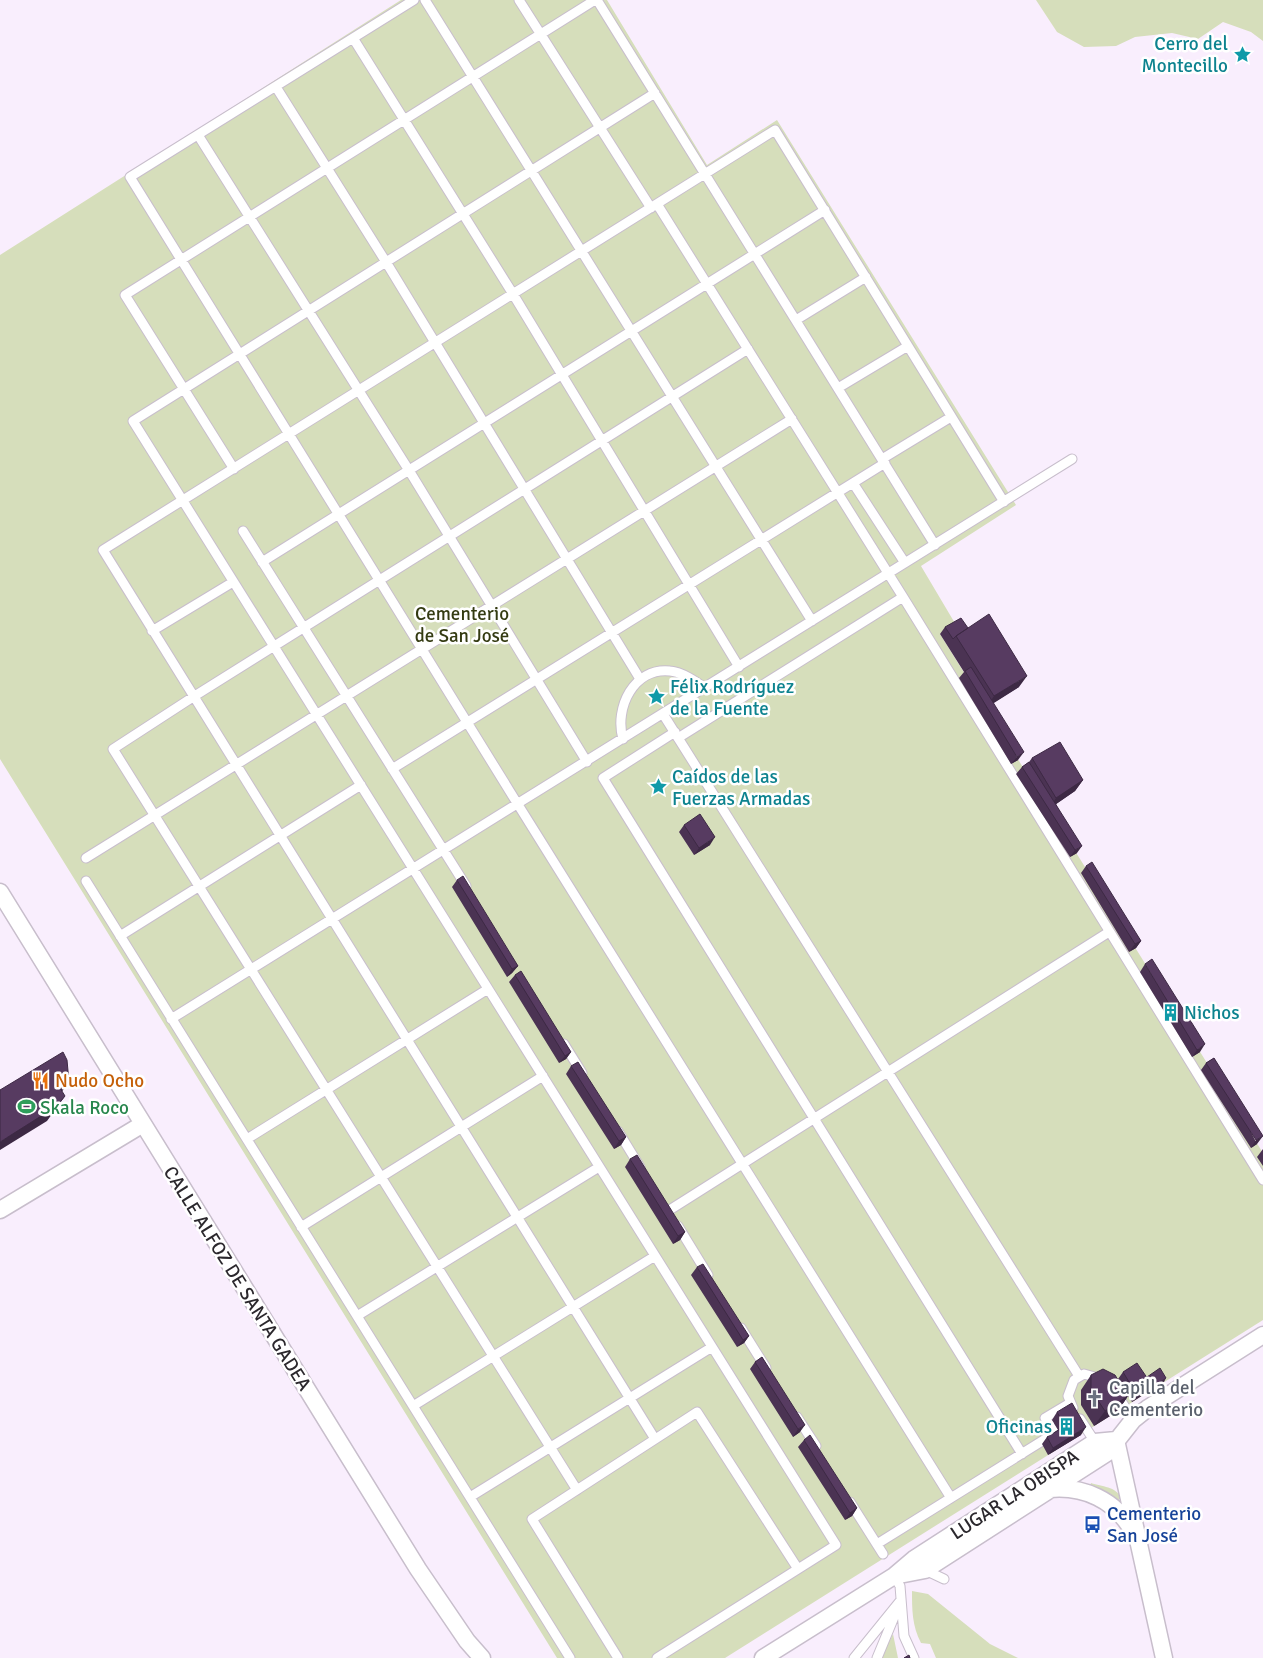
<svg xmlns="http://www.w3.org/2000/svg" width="1263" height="1658" font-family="Signika,sans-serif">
<rect width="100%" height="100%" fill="#f9eefd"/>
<path fill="#d6debb" d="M 401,0 L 607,0 L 707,165 L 777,120 L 1016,505 L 921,566 L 956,625 L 940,634 L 1263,1153 L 1263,1320 L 725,1658 L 557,1658 L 0,759 L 0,255 Z
M 1036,0 L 1263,0 L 1263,41 L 1251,32 L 1223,22 L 1198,39 L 1172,33 L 1135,37 L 1116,46 L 1084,47 L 1057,32 Z
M 1091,1483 C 1102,1487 1116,1486 1121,1498 L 1117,1501 L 1089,1488 Z
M 912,1591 L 928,1594 L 990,1644 L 1018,1658 L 936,1658 L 930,1644 L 921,1643 C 912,1626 912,1609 912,1591 Z
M 893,1634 L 898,1658 L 881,1658 Z"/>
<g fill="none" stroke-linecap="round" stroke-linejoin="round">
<defs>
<path id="lane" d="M 414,0 L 130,177 L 517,803 L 951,1498
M 425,0 L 812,621
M 519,0 L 651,208
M 597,0 L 935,545
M 353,38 L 513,294 L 739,667
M 276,87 L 386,262 L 640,679
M 655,93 L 133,421 L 836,1545 L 657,1658
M 198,135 L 410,472 L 587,762
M 657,204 L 903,597 L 1263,1180
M 796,320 L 866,277
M 838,388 L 908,346
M 882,459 L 951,417
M 234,469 L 125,295 L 595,0
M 853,483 L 905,563
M 243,531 L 466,886
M 262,562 L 825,210
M 152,631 L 233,582
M 663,714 L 1079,1376
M 675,732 L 603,778 L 1022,1454
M 678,738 L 903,597
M 623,739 C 614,708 634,667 670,671 C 682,672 695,681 705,688
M 392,769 L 885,463
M 86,858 L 792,419
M 86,881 L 570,1658
M 120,936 L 361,785
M 171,1019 L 1072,459
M 564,1044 L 582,1073
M 618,1131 L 640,1167
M 247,1139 L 488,989
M 668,1211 L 1109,932
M 678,1226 L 708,1275
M 301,1227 L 543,1076
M 357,1316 L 599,1167
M 741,1328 L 766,1368
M 1118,1396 L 1133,1420
M 413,1406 L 655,1256
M 1073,1408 L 1068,1396 L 1074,1380 L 1084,1374 L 1102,1379
M 797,1417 L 816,1446
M 1080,1419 L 1095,1442
M 655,1439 L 103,550 L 775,130 L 1004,502
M 577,1490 L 113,749 L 193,697 L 748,349
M 470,1497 L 712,1347
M 850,1502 L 883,1554
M 877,1544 L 1055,1433 L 1045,1418 L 1070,1403
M 925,1570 L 944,1579
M 894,1576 L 900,1586 L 904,1636 L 914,1658
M 618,1658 L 532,1519 L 697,1412 L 798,1569
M 854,1658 L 901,1600
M 877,1658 L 899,1605"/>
<path id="street" d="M 0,892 L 418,1569 L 467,1641 L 482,1658
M 0,1210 L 143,1124
M 1116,1440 L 1164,1658
M 1050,1489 C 1084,1486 1115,1500 1132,1530
M 894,1576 L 925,1570 L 1107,1453 L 1133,1420 L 1148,1408 L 1263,1335
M 763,1658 L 894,1576 L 914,1559 L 1095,1442 L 1116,1440"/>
</defs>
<use href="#lane" stroke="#c8becc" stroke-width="11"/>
<use href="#street" stroke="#c8becc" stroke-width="19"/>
<use href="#lane" stroke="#fff" stroke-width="9"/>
<use href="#street" stroke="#fff" stroke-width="16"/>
</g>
<path fill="#4b3353" d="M 945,627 L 968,628 L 1019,687 L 993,703 L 1018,760 L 1011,764 L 959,678 L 964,672 L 940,634 Z
M 1032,758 L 1083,780 L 1075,791 L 1056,804 L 1077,853 L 1070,857 L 1016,774 L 1022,767 L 1029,762 Z
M 684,825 L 710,845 L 694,855 L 679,832 Z
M 1086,866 L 1141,941 L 1136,948 L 1129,952 L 1081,873 Z
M 457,880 L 518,966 L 512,973 L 507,977 L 452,887 Z
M 1145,964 L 1200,1052 L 1192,1057 L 1140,972 Z
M 515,975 L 571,1052 L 566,1059 L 559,1063 L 509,982 Z
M 1214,1058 L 1257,1144 L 1251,1148 L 1201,1070 L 1206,1063 Z
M 571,1066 L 626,1137 L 621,1145 L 614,1149 L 566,1074 Z
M 1263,1149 L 1263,1166 L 1257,1157 Z
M 630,1159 L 685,1232 L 680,1240 L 673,1244 L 625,1167 Z
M 697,1267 L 749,1336 L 744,1343 L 737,1347 L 691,1275 Z
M 762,1357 L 800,1432 L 793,1437 L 750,1369 L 755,1362 Z
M 1123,1372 L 1147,1377 L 1164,1382 L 1132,1402 L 1128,1396 L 1118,1411 L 1094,1426 L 1081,1405 L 1081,1390 L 1091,1375 L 1118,1379 Z
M 1057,1412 L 1081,1435 L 1048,1455 L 1042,1444 L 1047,1437 L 1058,1430 L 1052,1420 Z
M 804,1440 L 857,1508 L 852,1516 L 845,1520 L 798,1447 Z"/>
<path fill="#3d2944" d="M 1027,676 L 1019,687 L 986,708 L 994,696 Z
M 1024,752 L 1018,760 L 1011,764 L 1017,757 Z
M 1083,780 L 1075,791 L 1049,809 L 1056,798 Z
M 715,837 L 710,845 L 694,855 L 699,848 Z
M 1082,846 L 1077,853 L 1070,857 L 1075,850 Z
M 1141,941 L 1136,948 L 1129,952 L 1135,944 Z
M 518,966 L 512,973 L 507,977 L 512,969 Z
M 1205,1044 L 1200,1052 L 1192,1057 L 1197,1050 Z
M 571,1052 L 566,1059 L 559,1063 L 565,1056 Z
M 69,1082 L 58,1097 L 60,1088 Z
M 65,1096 L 47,1121 L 0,1150 L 0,1142 Z
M 1263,1136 L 1257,1144 L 1251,1148 L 1256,1140 Z
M 626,1137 L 621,1145 L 614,1149 L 619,1141 Z
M 685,1232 L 680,1240 L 673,1244 L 678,1236 Z
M 749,1336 L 744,1343 L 737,1347 L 743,1340 Z
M 1166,1378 L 1164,1382 L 1147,1392 L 1150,1389 Z
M 1152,1385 L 1147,1392 L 1132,1402 L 1137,1395 Z
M 1128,1396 L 1118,1411 L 1094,1426 L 1105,1411 Z
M 805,1425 L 800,1432 L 793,1437 L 798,1429 Z
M 1086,1427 L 1081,1435 L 1048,1455 L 1053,1448 Z
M 857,1508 L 852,1516 L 845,1520 L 850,1513 Z"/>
<path fill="#573b61" stroke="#3d2944" d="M 989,614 L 1027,676 L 994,696 L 956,636 Z
M 961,618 L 968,628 L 956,636 L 953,639 L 945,627 Z
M 971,667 L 1024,752 L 1017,757 L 965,671 Z
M 1060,742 L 1083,780 L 1056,798 L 1032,758 Z
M 1029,762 L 1082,846 L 1075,850 L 1022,767 Z
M 700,814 L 715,837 L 699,848 L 684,825 Z
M 1092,862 L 1141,941 L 1135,944 L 1086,866 Z
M 463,876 L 518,966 L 512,969 L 457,880 Z
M 1152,959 L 1205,1044 L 1197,1050 L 1145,964 Z
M 521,971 L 571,1052 L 565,1056 L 515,975 Z
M 63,1052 L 67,1060 L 69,1082 L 60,1088 L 65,1096 L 57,1106 L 0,1142 L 0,1090 Z
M 1214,1058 L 1263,1136 L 1256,1140 L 1206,1063 Z
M 578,1062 L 626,1137 L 619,1141 L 571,1066 Z
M 637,1155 L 685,1232 L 678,1236 L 630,1159 Z
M 703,1264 L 749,1336 L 743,1340 L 697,1267 Z
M 762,1357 L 805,1425 L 798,1429 L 755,1362 Z
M 1137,1363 L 1152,1385 L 1137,1395 L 1123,1372 Z
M 1160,1368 L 1166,1378 L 1150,1389 L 1152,1385 L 1147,1377 Z
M 1103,1369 L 1115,1375 L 1128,1396 L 1105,1411 L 1091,1390 L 1091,1375 Z
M 1072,1403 L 1086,1427 L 1053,1448 L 1047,1437 L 1065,1426 L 1057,1412 Z
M 810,1435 L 857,1508 L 850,1513 L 804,1440 Z
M 909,1655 L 910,1658 L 904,1658 Z"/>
<defs>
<symbol id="sight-bare" viewBox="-9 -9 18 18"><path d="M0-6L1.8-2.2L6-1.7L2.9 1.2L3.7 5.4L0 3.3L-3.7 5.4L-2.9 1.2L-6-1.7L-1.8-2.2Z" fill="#0f9aa8" stroke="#fff" stroke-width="2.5" paint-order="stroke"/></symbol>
<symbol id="building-bare" viewBox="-9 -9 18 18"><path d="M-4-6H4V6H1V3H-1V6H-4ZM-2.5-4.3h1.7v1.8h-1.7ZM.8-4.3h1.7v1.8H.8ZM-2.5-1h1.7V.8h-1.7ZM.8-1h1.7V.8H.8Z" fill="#0f9aa8" stroke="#fff" stroke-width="2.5" paint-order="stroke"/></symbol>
<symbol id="restaurant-bare" viewBox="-9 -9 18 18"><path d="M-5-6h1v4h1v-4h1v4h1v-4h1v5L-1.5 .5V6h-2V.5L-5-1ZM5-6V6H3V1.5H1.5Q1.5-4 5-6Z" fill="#e8710a" stroke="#fff" stroke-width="2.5" paint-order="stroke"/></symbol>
<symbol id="stadium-bare" viewBox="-9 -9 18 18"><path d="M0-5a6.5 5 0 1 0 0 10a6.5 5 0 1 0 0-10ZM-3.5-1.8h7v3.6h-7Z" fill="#2e9e5b" stroke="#fff" stroke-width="2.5" paint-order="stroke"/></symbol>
<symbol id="church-bare" viewBox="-9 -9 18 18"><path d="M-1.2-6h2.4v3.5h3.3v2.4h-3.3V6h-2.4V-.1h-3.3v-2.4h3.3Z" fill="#6b7280" stroke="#fff" stroke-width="2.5" paint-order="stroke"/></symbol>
<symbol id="bus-bare" viewBox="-9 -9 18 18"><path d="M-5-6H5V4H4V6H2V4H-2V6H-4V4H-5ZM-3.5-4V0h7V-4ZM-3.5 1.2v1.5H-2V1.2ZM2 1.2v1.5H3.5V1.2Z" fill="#1a4fb4" stroke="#fff" stroke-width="2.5" paint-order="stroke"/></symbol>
</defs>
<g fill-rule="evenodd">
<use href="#sight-bare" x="1230" y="42" width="25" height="25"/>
<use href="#sight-bare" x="644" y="684" width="25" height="25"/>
<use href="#sight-bare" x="646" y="774" width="25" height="25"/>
<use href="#building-bare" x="1158" y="1000" width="25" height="25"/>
<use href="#restaurant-bare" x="28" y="1068" width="25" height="25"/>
<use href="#stadium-bare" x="14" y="1094" width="25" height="25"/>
<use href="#church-bare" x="1082" y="1386" width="25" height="25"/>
<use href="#building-bare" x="1054" y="1414" width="25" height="25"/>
<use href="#bus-bare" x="1080" y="1512" width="25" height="25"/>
</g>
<g text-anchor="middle" stroke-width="5" stroke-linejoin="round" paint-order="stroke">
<g font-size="19" fill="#0d838f" stroke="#fff" text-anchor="start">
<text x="1228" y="50" text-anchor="end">Cerro del<tspan x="1228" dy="22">Montecillo</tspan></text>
<text x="670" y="693">Félix Rodríguez<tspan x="670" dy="22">de la Fuente</tspan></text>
<text x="672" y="783">Caídos de las<tspan x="672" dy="22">Fuerzas Armadas</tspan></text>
<text x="1184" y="1019">Nichos</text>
<text x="1052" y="1433" text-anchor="end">Oficinas</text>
</g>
<g font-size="19" fill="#343b12" stroke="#fff">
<text x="462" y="620">Cementerio<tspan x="462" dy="22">de San José</tspan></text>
</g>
<g font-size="19" fill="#c56008" stroke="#fff" text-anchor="start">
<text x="55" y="1087">Nudo Ocho</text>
</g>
<g font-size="19" fill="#27864d" stroke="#fff" text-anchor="start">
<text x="40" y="1114">Skala Roco</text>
</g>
<g font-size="19" fill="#2b282d" stroke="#fff">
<text transform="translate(238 1278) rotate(58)" y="7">CALLE ALFOZ DE SANTA GADEA</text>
<text transform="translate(1014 1494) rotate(-33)" y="7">LUGAR LA OBISPA</text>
</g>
<g font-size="19" fill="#5b616d" stroke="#fff" text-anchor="start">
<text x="1109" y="1394">Capilla del<tspan x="1109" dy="22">Cementerio</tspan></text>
</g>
<g font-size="19" fill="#164399" stroke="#fff" text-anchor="start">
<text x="1107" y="1520">Cementerio<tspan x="1107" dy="22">San José</tspan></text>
</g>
</g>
</svg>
